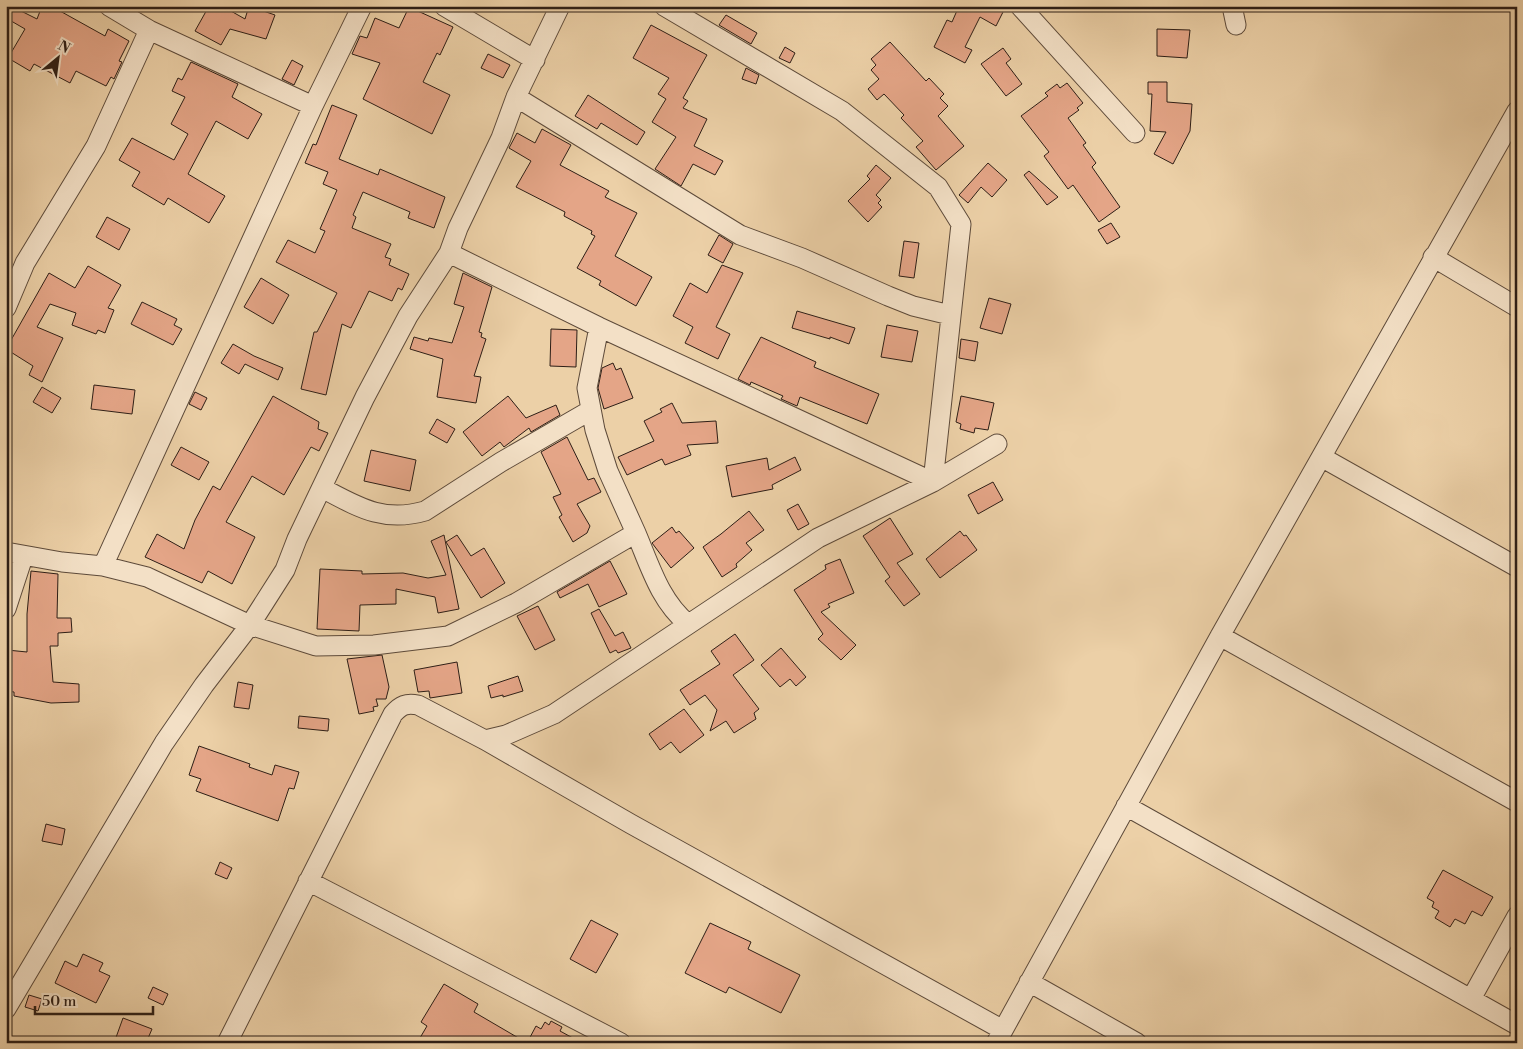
<svg xmlns="http://www.w3.org/2000/svg" width="1523" height="1049" font-family="'Libre Bodoni',serif">
<rect width="100%" height="100%" fill="#ecd0a7"/>
<filter id="stains"><feTurbulence type="fractalNoise" baseFrequency=".004" numOctaves="4"/><feColorMatrix values="0 0 0 0 .2 0 0 0 0 .09 0 0 0 0 .02 0 0 0 .5 -.17"/></filter>
<radialGradient id="worn" r=".72"><stop offset=".6" stop-color="#630" stop-opacity="0"/><stop offset="1" stop-color="#630" stop-opacity=".3"/></radialGradient>
<path fill="#e4a587" stroke="#2d1e16" d="M 6,6 L 11,6 L 37,19 L 42,6 L 51,6 L 105,36 L 108,29 L 129,41 L 119,61 L 122,62 L 114,79 L 111,77 L 106,86 L 76,71 L 70,83 L 34,64 L 30,71 L 8,58 L 25,29 L 6,18 Z
M 209,6 L 222,6 L 245,19 L 249,6 L 275,15 L 266,39 L 230,29 L 221,45 L 195,31 Z
M 959,6 L 1006,6 L 996,26 L 980,17 L 965,47 L 972,50 L 965,63 L 934,47 L 947,20 L 952,22 Z
M 409,7 L 453,27 L 440,55 L 437,53 L 423,82 L 450,95 L 432,134 L 363,99 L 380,63 L 352,54 L 360,36 L 367,38 L 375,18 L 399,28 Z
M 726,15 L 757,33 L 751,44 L 719,25 Z
M 651,25 L 707,55 L 683,98 L 688,101 L 683,108 L 707,119 L 694,146 L 723,161 L 715,175 L 693,164 L 681,186 L 655,169 L 676,137 L 652,122 L 666,99 L 658,94 L 669,78 L 633,58 Z
M 1157,29 L 1190,30 L 1187,58 L 1157,56 Z
M 890,42 L 926,81 L 929,78 L 944,94 L 940,98 L 948,106 L 938,116 L 964,146 L 936,170 L 916,147 L 923,141 L 901,118 L 904,115 L 884,94 L 877,100 L 868,89 L 879,79 L 871,70 L 876,65 L 871,59 Z
M 785,47 L 795,53 L 790,63 L 779,58 Z
M 1003,48 L 1011,59 L 1006,63 L 1022,84 L 1006,96 L 981,64 Z
M 488,54 L 510,65 L 503,78 L 481,68 Z
M 292,60 L 303,66 L 294,85 L 282,79 Z
M 191,62 L 238,84 L 232,97 L 262,114 L 248,139 L 216,121 L 188,174 L 225,196 L 209,223 L 168,198 L 164,205 L 132,186 L 140,172 L 119,160 L 132,138 L 174,160 L 188,134 L 171,124 L 185,97 L 172,91 L 178,78 L 182,80 Z
M 746,68 L 759,75 L 756,84 L 742,79 Z
M 1148,82 L 1167,82 L 1167,102 L 1192,104 L 1190,131 L 1173,164 L 1154,154 L 1166,132 L 1150,131 L 1152,94 L 1148,94 Z
M 1067,83 L 1083,103 L 1077,108 L 1079,110 L 1068,118 L 1086,143 L 1083,145 L 1096,163 L 1092,167 L 1120,207 L 1099,222 L 1073,185 L 1068,189 L 1044,156 L 1049,152 L 1021,116 L 1048,96 L 1045,93 L 1057,84 L 1060,88 Z
M 588,95 L 645,132 L 637,145 L 601,123 L 597,129 L 575,116 Z
M 332,105 L 357,115 L 339,159 L 378,175 L 380,169 L 445,197 L 434,228 L 408,218 L 410,212 L 363,192 L 353,215 L 356,217 L 352,228 L 391,244 L 385,257 L 391,259 L 389,265 L 409,274 L 402,290 L 398,288 L 392,301 L 369,291 L 351,328 L 342,324 L 326,395 L 301,389 L 314,332 L 317,332 L 337,293 L 276,262 L 288,240 L 315,253 L 325,231 L 320,229 L 337,190 L 323,184 L 328,172 L 305,163 L 313,144 L 316,145 Z
M 542,129 L 571,145 L 560,165 L 609,191 L 605,197 L 637,213 L 615,256 L 652,277 L 636,306 L 599,285 L 601,281 L 577,268 L 595,236 L 591,234 L 592,231 L 564,216 L 565,212 L 516,187 L 531,161 L 509,148 L 517,133 L 535,143 Z
M 988,163 L 1007,180 L 992,197 L 981,187 L 968,203 L 959,195 Z
M 876,165 L 891,178 L 876,195 L 881,200 L 878,203 L 882,207 L 868,222 L 848,201 L 870,179 L 867,176 Z
M 1029,171 L 1058,197 L 1047,205 L 1024,175 Z
M 107,217 L 130,229 L 119,250 L 96,237 Z
M 1111,223 L 1120,237 L 1107,244 L 1098,230 Z
M 719,235 L 733,244 L 723,263 L 708,255 Z
M 904,241 L 919,243 L 914,278 L 899,276 Z
M 722,265 L 743,273 L 716,327 L 730,334 L 718,359 L 685,343 L 693,327 L 673,316 L 690,283 L 707,293 Z
M 88,266 L 121,285 L 108,308 L 114,310 L 108,325 L 105,333 L 98,330 L 96,334 L 72,325 L 76,313 L 50,304 L 37,327 L 63,338 L 42,382 L 29,375 L 33,366 L 6,349 L 49,273 L 75,288 Z
M 463,273 L 492,287 L 479,332 L 482,333 L 481,337 L 486,339 L 474,376 L 481,377 L 476,403 L 437,397 L 443,359 L 410,349 L 414,337 L 428,341 L 429,338 L 452,343 L 464,307 L 454,304 Z
M 261,278 L 289,295 L 273,324 L 244,307 Z
M 989,298 L 1011,304 L 1002,334 L 980,328 Z
M 142,302 L 177,319 L 174,325 L 182,329 L 173,345 L 131,324 Z
M 797,311 L 855,328 L 849,344 L 830,337 L 830,339 L 792,328 Z
M 887,325 L 918,331 L 912,362 L 881,357 Z
M 551,329 L 577,330 L 576,367 L 550,366 Z
M 761,337 L 816,362 L 814,367 L 879,394 L 867,424 L 800,397 L 797,406 L 781,399 L 783,396 L 751,382 L 750,385 L 738,379 Z
M 961,339 L 978,342 L 975,361 L 959,358 Z
M 233,344 L 254,356 L 283,368 L 278,380 L 245,364 L 239,374 L 221,363 Z
M 613,363 L 616,370 L 621,368 L 633,398 L 604,409 L 598,388 L 602,368 Z
M 94,385 L 135,390 L 132,414 L 91,409 Z
M 42,387 L 61,398 L 52,413 L 33,402 Z
M 195,392 L 207,398 L 201,410 L 189,404 Z
M 273,396 L 319,422 L 318,429 L 328,433 L 319,451 L 311,447 L 284,495 L 252,476 L 226,522 L 255,537 L 232,584 L 208,571 L 202,583 L 145,557 L 157,534 L 184,549 L 195,520 L 213,486 L 220,490 Z
M 508,396 L 526,418 L 556,405 L 560,415 L 531,432 L 529,428 L 504,447 L 500,442 L 482,456 L 463,432 Z
M 961,396 L 994,403 L 988,430 L 975,428 L 974,433 L 960,429 L 961,424 L 956,422 Z
M 672,403 L 682,423 L 716,421 L 718,443 L 687,445 L 691,455 L 665,465 L 662,459 L 627,475 L 618,457 L 654,441 L 644,421 L 662,412 L 660,409 Z
M 437,419 L 455,429 L 447,443 L 429,433 Z
M 567,437 L 588,480 L 594,478 L 601,492 L 577,504 L 590,526 L 587,533 L 573,542 L 559,517 L 562,515 L 553,497 L 561,494 L 541,452 Z
M 181,447 L 209,462 L 199,480 L 171,465 Z
M 371,450 L 416,460 L 410,491 L 364,481 Z
M 795,457 L 801,470 L 772,485 L 773,489 L 732,497 L 726,466 L 767,458 L 769,470 Z
M 993,482 L 1003,500 L 978,514 L 968,495 Z
M 798,504 L 809,524 L 798,530 L 787,510 Z
M 749,511 L 764,530 L 746,543 L 752,550 L 736,564 L 737,567 L 722,577 L 703,547 L 721,534 Z
M 890,518 L 913,554 L 897,563 L 920,594 L 904,606 L 885,581 L 890,577 L 863,536 Z
M 672,527 L 676,533 L 679,531 L 694,548 L 671,568 L 652,543 Z
M 960,531 L 964,536 L 966,535 L 977,550 L 940,578 L 926,559 Z
M 444,535 L 459,609 L 438,613 L 435,597 L 396,589 L 396,604 L 360,605 L 359,631 L 317,629 L 320,569 L 362,571 L 362,574 L 403,573 L 428,578 L 446,575 L 431,541 Z
M 457,535 L 471,556 L 484,548 L 505,583 L 481,598 L 446,542 Z
M 840,559 L 854,593 L 828,604 L 830,607 L 821,612 L 856,645 L 841,660 L 818,639 L 823,634 L 794,590 L 826,569 L 825,565 Z
M 610,561 L 627,594 L 599,607 L 588,584 L 560,598 L 557,592 Z
M 31,571 L 58,574 L 57,618 L 71,618 L 72,632 L 58,633 L 58,646 L 50,646 L 53,682 L 79,684 L 79,702 L 51,703 L 14,696 L 14,692 L 6,691 L 7,650 L 27,652 L 27,614 Z
M 538,606 L 555,640 L 535,650 L 517,616 Z
M 599,609 L 615,636 L 623,632 L 631,648 L 618,653 L 616,650 L 610,653 L 591,613 Z
M 735,634 L 754,660 L 733,675 L 759,709 L 754,713 L 756,719 L 734,733 L 726,721 L 710,731 L 717,710 L 705,695 L 690,705 L 680,690 L 720,664 L 711,651 Z
M 781,648 L 806,677 L 796,686 L 790,679 L 780,687 L 761,665 Z
M 382,655 L 389,687 L 386,699 L 376,699 L 378,706 L 373,707 L 374,711 L 359,714 L 347,659 Z
M 457,662 L 462,693 L 430,698 L 429,691 L 418,692 L 414,670 Z
M 518,676 L 523,691 L 503,697 L 503,695 L 491,698 L 488,686 Z
M 238,682 L 253,685 L 249,709 L 234,707 Z
M 684,709 L 704,735 L 680,753 L 671,742 L 660,750 L 649,734 Z
M 299,716 L 329,719 L 328,731 L 298,728 Z
M 199,746 L 250,764 L 249,767 L 272,775 L 275,765 L 299,772 L 294,789 L 289,788 L 278,821 L 196,791 L 201,779 L 189,775 Z
M 46,824 L 65,829 L 62,845 L 42,841 Z
M 220,862 L 232,868 L 227,879 L 215,874 Z
M 1443,870 L 1493,897 L 1482,916 L 1472,911 L 1465,924 L 1455,919 L 1450,927 L 1435,918 L 1439,911 L 1432,907 L 1434,902 L 1427,898 Z
M 591,920 L 618,934 L 596,973 L 570,959 Z
M 710,923 L 751,942 L 748,949 L 800,975 L 781,1013 L 729,987 L 726,993 L 685,973 Z
M 83,954 L 103,963 L 99,971 L 110,976 L 96,1003 L 55,983 L 65,961 L 77,967 Z
M 444,984 L 478,1004 L 474,1012 L 527,1043 L 536,1026 L 541,1029 L 545,1022 L 549,1025 L 551,1021 L 562,1027 L 560,1031 L 582,1043 L 417,1043 L 427,1026 L 421,1022 Z
M 153,987 L 168,994 L 163,1005 L 148,998 Z
M 29,995 L 42,999 L 38,1011 L 25,1007 Z
M 123,1018 L 152,1029 L 146,1043 L 114,1043 Z"/>
<g fill="none" stroke-linecap="round" stroke-linejoin="round">
<defs>
<path id="minor" d="M 109,6 L 149,30 L 313,106
M 444,6 L 535,60
M 1020,6 L 1135,133
M 1232,6 L 1236,25
M 516,97 L 740,235 L 802,258 L 888,296 L 913,306 L 950,315
M 449,253 L 599,327 L 933,482 L 961,224 L 938,187 L 842,111 L 664,6
M 1433,257 L 1517,307
M 6,308 L 25,263 L 96,146 L 149,30
M 1323,458 L 1517,567
M 322,488 C 358,507 383,523 425,511 L 501,462 L 591,410
M 636,533 C 650,566 660,601 688,624
M 6,552 L 62,562 L 103,566 L 147,577 L 250,625 L 316,646 L 374,645 L 448,636 L 516,603 L 636,533 L 608,471 L 595,430 L 587,388 L 599,327
M 103,566 L 313,106 L 362,6
M 6,609 L 23,557
M 1220,636 L 1517,802
M 485,740 L 506,735 L 554,714 L 818,538 L 933,482 L 997,444
M 1126,806 L 1517,1025
M 308,881 L 621,1043
M 1029,982 L 1137,1043
M 1471,999 L 1517,916
M 6,1009 L 164,743 L 204,685 L 250,625 L 285,570 L 297,539 L 365,397 L 408,316 L 449,253 L 458,228 L 501,138 L 516,97 L 560,6
M 227,1043 L 393,714 C 401,705 406,703 418,705 L 485,740 L 631,824 L 1003,1030
M 996,1043 L 1220,636 L 1517,111"/>
</defs>
<use href="#minor" stroke="#5d4a3a" stroke-width="21"/>
<use href="#minor" stroke="#f3e0c6" stroke-width="19"/>
</g>
<rect width="1523" height="1049" fill="none" stroke="#ecd0a7" stroke-width="25"/>
<rect x="8" y="8" width="1508" height="1034" fill="none" stroke="#2d1e16" stroke-width="2.5"/>
<rect x="12" y="12" width="1498" height="1024" fill="none" stroke="#2d1e16"/>
<g transform="translate(58 58) rotate(29)" stroke="#f3e0c6" stroke-width="4" paint-order="stroke">
<path d="M0-4L9 19L0 12L-9 19Z" fill="#2d1e16"/>
<text y="-8" font-size="14" font-weight="bold" text-anchor="middle" fill="#2d1e16">N</text>
</g>
<path d="M35 1006v8h118v-8" fill="none" stroke="#2d1e16" stroke-width="2.5"/>
<text x="42" y="1006" font-size="15" fill="#2d1e16" stroke="#f3e0c6" stroke-width="4" paint-order="stroke">50 m</text>
<rect width="100%" height="100%" filter="url(#stains)"/>
<rect width="100%" height="100%" fill="url(#worn)"/>
</svg>
